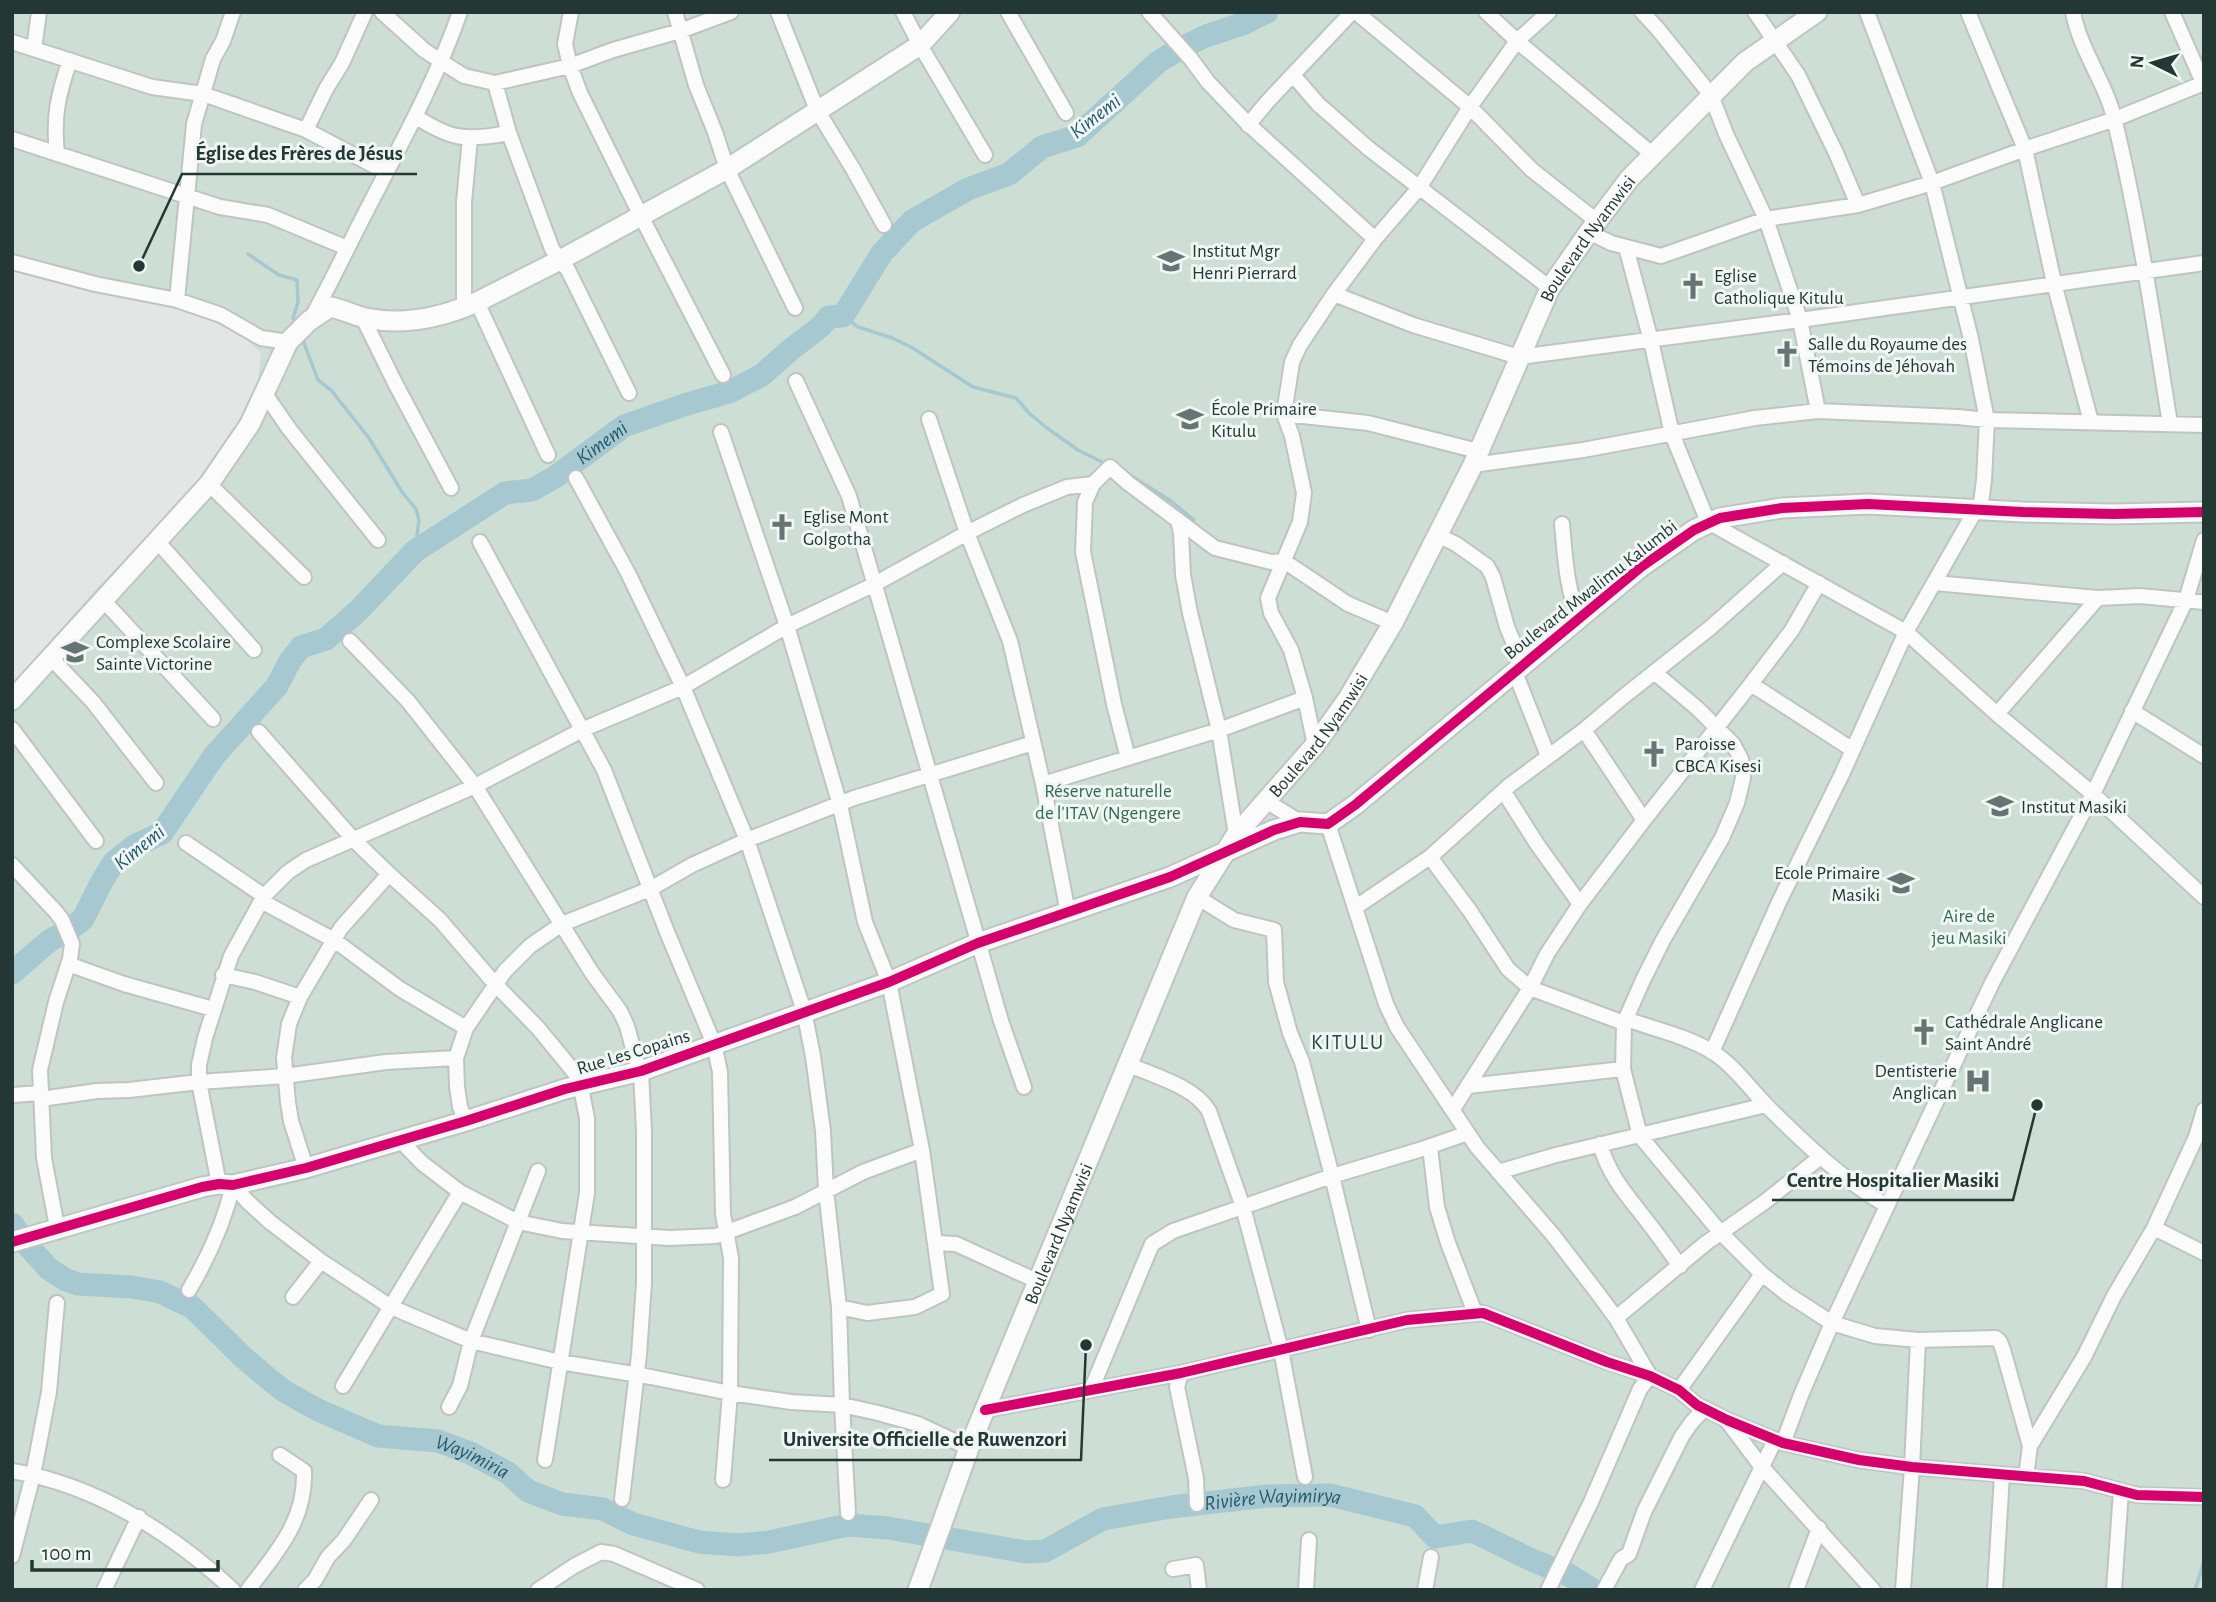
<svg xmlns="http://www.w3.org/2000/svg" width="2216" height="1602" font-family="'Alegreya Sans',sans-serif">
<rect width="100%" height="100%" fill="#e2e7e5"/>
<path fill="#cddfd4" d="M 12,12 L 2204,12 L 2204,1590 L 12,1590 L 12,683 L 44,649 L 95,590 L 190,494 L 230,437 L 258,382 L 261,353 L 246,339 L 203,312 L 76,287 L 12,269 Z"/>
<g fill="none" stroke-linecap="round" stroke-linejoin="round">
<path stroke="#a6c8d1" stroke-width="3.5" d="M 248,254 L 279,275 L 297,280 L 298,302 L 293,318 L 296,325
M 843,316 L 858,327 L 892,338 L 911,347 L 973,387 L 1016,398 L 1030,414 L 1047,428 L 1078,450 L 1108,465
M 302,338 L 318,380 L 331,390 L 369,438 L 402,492 L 416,509 L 419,520 L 415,551
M 1122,470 L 1171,501 L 1194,520
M 2195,1590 L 2204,1561"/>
<g stroke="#a6c8d1" stroke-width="23">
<path id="s1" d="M 12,973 L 49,941 L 69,930 L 83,919 L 101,883 L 114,862 L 134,846 L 162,833 L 214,756 L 277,686 L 290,661 L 301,647 L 326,639 L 358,611 L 415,551 L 505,493 L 532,490 L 555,477 L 624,426 L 684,405 L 729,392 L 762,375 L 789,351 L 820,327 L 829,317 L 843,316 L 882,253 L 912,221 L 968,189 L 1009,174 L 1042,147 L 1077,136 L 1158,62 L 1181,48 L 1206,36 L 1245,23 L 1267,12"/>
<path id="s2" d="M 12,1224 L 28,1246 L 49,1269 L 66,1280 L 78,1284 L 132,1287 L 160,1292 L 192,1307 L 243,1357 L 270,1380 L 284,1391 L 318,1410 L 378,1436 L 438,1441 L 470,1453 L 508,1473 L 528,1491 L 562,1504 L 603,1509 L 633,1524 L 699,1542 L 738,1545 L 769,1542 L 848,1525 L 888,1528 L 1026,1552 L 1045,1551 L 1103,1519 L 1171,1507 L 1267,1496 L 1330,1495 L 1415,1516 L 1435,1537 L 1472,1531 L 1534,1561 L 1569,1575 L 1593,1590"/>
</g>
<defs>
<path id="street" d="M 382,12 L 424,50 L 442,62 L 464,76 L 495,83 L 570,66 L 613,50 L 680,31 L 731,12
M 571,12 L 565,44 L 570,66 L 580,93 L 641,216 L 723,375
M 675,12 L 696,85 L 715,132 L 727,169 L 795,308
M 778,12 L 817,110 L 853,169 L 884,225
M 903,12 L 920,45 L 985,155
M 1008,12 L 1066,113
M 1149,12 L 1191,59 L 1208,82 L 1247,123 L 1375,239
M 1356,12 L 1470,107 L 1532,170 L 1598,222
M 1486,12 L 1517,41 L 1652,154
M 1642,12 L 1657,28 L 1711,95 L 1726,134 L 1766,219 L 1800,320 L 1818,411
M 1755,12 L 1798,75 L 1836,153 L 1858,205
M 1867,12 L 1932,183 L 1971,339 L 1987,420 L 1984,480 L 1980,511
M 1968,12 L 2025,149 L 2054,283 L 2091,422
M 2073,12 C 2080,51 2107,84 2115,122 C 2139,222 2154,323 2170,424
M 2172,12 L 2204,85
M 12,42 L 152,87 L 203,94 L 306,130 L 386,172
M 34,49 L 39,12
M 1293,75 L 1318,104 L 1368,148 L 1550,288
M 495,83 L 509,133 L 552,249 L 568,270 L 629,393
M 415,116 C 451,140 466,141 509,133
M 1248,125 L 1268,101 L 1352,12
M 306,130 L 326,89 L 342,63 L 365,12
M 12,139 L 220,207 L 268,215 L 347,248
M 57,154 C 53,116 58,95 70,60
M 1589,232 L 1611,243 L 1661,256 L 1766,219 L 1858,205 L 1932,183 L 2025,149 L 2115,119 L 2204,83
M 1626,247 L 1651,341 L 1672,434 L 1708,522 L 1906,632 L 1997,714 L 2093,794 L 2204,897
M 12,262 L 95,284 L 177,300 L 221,315 L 261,338 L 288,342
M 1334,294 L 1413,325 L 1519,357 L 1800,320 L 2204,263
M 177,300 L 194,124 L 213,59 L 223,41 L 233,12
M 477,302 L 548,455
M 464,308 L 464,202 L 470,138
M 312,317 C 333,279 351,240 371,202 C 403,140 437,78 460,12
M 363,318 L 395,383 L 451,488
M 796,381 L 849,496 L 978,941 L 1001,1021 L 1024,1087
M 265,394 L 290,430 L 378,540
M 1284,414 L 1368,423 L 1478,451
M 929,419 L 967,533 L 1010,641 L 1043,784 L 1068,913
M 721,432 L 787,626 L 840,805 L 865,922 L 889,982 L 922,1150 L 942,1294 L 915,1307 L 867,1313 L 839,1307
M 1473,465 L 1583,450 L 1755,418 L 1818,411 L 1958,417 L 1987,420 L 2204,425
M 576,478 L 628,573 L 683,687 L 747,840 L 804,1011 L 813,1056 L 823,1131 L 826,1190 L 839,1307 L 842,1405 L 848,1513
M 209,484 L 304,577
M 1178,520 L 1181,533 L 1183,575 L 1190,613 L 1219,730 L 1236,835
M 1562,524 C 1565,554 1566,591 1580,618
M 1439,536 L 1456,544 L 1487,566 L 1493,577 L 1507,627 L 1523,665
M 157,541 L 254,650
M 480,542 L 604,770 L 667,932 L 714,1044 L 720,1072 L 723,1214 L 731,1258 L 730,1393 L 723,1480
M 1935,583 L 2098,598 L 2140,596 L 2204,602
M 104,601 L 213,719
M 350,641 L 408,701 L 475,786 L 592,973 L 620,1011 L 627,1026 L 639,1071
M 52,659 L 93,702 L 156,783
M 1515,672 L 1548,756
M 1654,672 L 1698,709 L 1733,744 L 1741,759 L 1743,778 L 1737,803 L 1722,838 L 1663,940 L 1643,980 L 1624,1023 L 1623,1069 L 1640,1136 L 1720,1232 L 1762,1274 L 1787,1294 L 1832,1323 L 1875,1336 L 1918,1340 L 1996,1338 L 2000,1342 L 2003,1350 L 2030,1446
M 1751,684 L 1853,750
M 2132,711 L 2204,756
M 1997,714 L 2098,598
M 12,729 L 96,841
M 1584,730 L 1644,820
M 259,732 L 353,839 L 389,874 L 440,920 L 495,984 L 538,1028 L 579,1078 L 587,1118 L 587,1193 L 545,1460
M 1315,745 L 1305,698 L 1291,650 L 1271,613 L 1268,598 L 1300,522 L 1304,493 L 1292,436 L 1284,414 L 1292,362 L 1300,345 L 1334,294 L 1375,239 L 1419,188 L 1470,107 L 1517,41 L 1549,12
M 1128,758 L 1114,704 L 1083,552 L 1085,502 L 1093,484 L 1110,467 L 1128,483 L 1215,548 L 1271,562 L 1284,561 L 1348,604 L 1393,623
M 1043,784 L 1219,730 L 1305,698
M 1504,792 L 1537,844 L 1580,904
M 1266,801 L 1300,822
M 1328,824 L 1386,1004 L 1397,1027 L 1477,1147 L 1553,1235 L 1596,1291 L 1616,1318 L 1650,1376
M 186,843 L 264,896
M 1430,857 L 1470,911 L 1508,969 L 1530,988 L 1624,1023
M 12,865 L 56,912 L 62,920 L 72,944 L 70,959 L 56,1002 L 40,1070 L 44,1158 L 57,1227
M 1197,897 L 1234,920 L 1274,930 L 1276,982 L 1290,1033 L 1302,1062 L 1332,1176 L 1369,1330
M 261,901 L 334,940 L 400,989 L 466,1028
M 1356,907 L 1430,857 L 1510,785 L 1584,730 L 1623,697 L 1710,628 L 1783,563
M 68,964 L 124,984 L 213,1009
M 223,975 L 255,982 L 300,997
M 1626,1019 C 1654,1029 1686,1036 1711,1051 C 1734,1065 1750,1089 1768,1107 C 1805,1144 1842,1179 1887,1206
M 1712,1052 L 1779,902 L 1842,774 L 1906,632 L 1975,511
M 1127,1064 C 1154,1076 1194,1086 1209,1111 L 1243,1207 L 1281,1350 L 1305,1477
M 1468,1086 L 1623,1069
M 12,1095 L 41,1093
M 41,1099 L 97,1091 L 129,1090 L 199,1082 L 285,1076 L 386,1062 L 456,1058
M 1453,1109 L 1530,988 L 1547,954 L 1580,904 L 1644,820 L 1751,684 L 1792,630 L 1819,583
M 466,1121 L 460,1107 L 457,1087 L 456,1058 L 466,1028 L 505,971 L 530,946 L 562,924 L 650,889 L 692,865 L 747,840 L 854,798 L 1033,743
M 400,1140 L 422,1163 L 460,1192 L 518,1222 L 562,1231 L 669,1238 L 716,1236 L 795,1207 L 863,1172 L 922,1150
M 1600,1144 C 1610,1179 1629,1197 1650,1225 C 1660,1238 1670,1252 1680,1266
M 1430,1147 L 1437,1207 L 1448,1243 L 1475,1313
M 306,1168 L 291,1121 L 288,1102 L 284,1058 L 289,1024 L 300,997 L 341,928 L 389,874
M 1498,1172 L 1556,1155 L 1766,1105
M 219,1184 L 199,1082 L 199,1065 L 205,1038 L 231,956 L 264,896 L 288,872 L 306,860 L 475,786 L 584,729 L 683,687 L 787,626 L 873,585 L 967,533 L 1023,505 L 1067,487 L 1093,484
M 233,1185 L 247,1201 L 270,1222 L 321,1261 L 391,1307 L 471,1341 L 560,1362 L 651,1377 L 730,1393 L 791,1402 L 842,1405 L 878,1413 L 918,1424 L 969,1448
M 2154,1228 L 2204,1253
M 936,1243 L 956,1244 L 1037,1281
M 189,1290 C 209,1256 224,1223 233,1185
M 293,1297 L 321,1261
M 1616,1318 L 1706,1243 L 1766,1201 L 1819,1158
M 1181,1373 L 1177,1387 L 1196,1478 L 1197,1504
M 343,1386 L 460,1192
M 1091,1390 L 1152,1244 L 1173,1231 L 1332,1176 L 1419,1150 L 1468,1133
M 1679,1390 L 1762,1274
M 449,1407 L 460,1386 L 471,1341 L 538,1171
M 985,1410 L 1181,1373 L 1407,1320 L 1483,1313 L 1607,1362 L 1650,1376 L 1679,1390 L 1697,1405 L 1727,1420 L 1783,1443 L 1859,1460 L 1912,1467 L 2084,1481 L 2137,1495 L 2204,1497
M 1728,1422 L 1761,1466 L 1873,1590
M 1783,1443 L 1801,1395 L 1832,1323 L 1992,983 L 2093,794 L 2186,600 L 2204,540
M 12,1471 C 96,1485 172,1533 233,1590
M 2026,1477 L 2030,1446 L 2084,1357 L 2114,1296 L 2154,1228 L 2196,1137 L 2204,1110
M 622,1499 L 639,1355 L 644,1283 L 644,1132 L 641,1071
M 12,1556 L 33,1475 L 49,1392 L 57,1303
M 1173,1569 L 1196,1565 L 1199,1590
M 104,1590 L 139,1517
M 248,1590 C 276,1553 306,1521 304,1471 L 280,1455
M 305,1590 L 315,1580 L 328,1557 L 344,1540 L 371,1500
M 538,1590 L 574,1566 L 601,1552 L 614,1554 L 697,1590
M 1306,1590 L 1309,1540
M 1425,1590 L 1431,1557
M 1548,1590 L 1591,1502 L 1640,1389 L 1650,1376
M 1604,1590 L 1621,1559 L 1629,1554 L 1644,1512 L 1682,1436 L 1692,1422 L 1704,1409
M 1702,1590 L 1775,1440
M 1796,1590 L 1819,1528
M 1903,1590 L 1912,1467 L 1918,1340
M 1995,1590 L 2002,1475
M 2114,1590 L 2121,1491"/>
<g id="secondary">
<path d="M 12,700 L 209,484 L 250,424 L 288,342 L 309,321 L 330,307 C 343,309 354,316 366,318 C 404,326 443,317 477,302 L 560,260 L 727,169 L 920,45 L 950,12"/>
<path d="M 12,1242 L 202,1187 L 219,1184 L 233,1185 L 306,1168 L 466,1121 L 565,1089 L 641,1071 L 889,982 L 978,943 L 1170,877 L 1274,830 L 1300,822 L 1328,824 L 1355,805 L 1641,567 L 1694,530 L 1720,518 L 1782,508 L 1868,504 L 2023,512 L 2113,514 L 2204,512"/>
<path id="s3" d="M 918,1590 L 969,1448 L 1197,897 L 1236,835 L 1315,745 L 1347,700 L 1393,623 L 1473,465 L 1550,288 L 1589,232 L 1630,178 L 1745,62 L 1817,12"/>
</g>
</defs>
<use href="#street" stroke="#bfc4c2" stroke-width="18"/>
<use href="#secondary" stroke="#bfc5c3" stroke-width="23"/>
<use href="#street" stroke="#fbfbfb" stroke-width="14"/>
<use href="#secondary" stroke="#fbfbfb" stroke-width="19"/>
<defs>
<path id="cycleway" d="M 12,1242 L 202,1187 L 219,1184 L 233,1185 L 306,1168 L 466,1121 L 565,1089 L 641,1071 L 889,982 L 978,943 L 1170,877 L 1274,830 L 1300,822 L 1328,824 L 1355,805 L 1641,567 L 1694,530 L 1720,518 L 1782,508 L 1868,504 L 2023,512 L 2113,514 L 2204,512
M 985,1410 L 1181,1373 L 1407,1320 L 1483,1313 L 1607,1362 L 1650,1376 L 1679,1390 L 1697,1405 L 1727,1420 L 1783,1443 L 1859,1460 L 1912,1467 L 2084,1481 L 2137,1495 L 2204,1497"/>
</defs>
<use href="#cycleway" stroke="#f0f6f4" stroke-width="15"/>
<use href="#cycleway" stroke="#d6006c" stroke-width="10"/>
</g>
<defs>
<symbol id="school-bare" viewBox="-9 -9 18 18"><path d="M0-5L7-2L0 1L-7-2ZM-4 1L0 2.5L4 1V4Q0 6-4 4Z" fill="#667573" stroke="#f0f6f4" stroke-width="2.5" paint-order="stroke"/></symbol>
<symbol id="church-bare" viewBox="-9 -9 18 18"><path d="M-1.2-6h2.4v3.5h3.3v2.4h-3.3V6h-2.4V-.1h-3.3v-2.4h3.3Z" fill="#667573" stroke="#f0f6f4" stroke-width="2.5" paint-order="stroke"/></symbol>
<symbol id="hospital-bare" viewBox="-9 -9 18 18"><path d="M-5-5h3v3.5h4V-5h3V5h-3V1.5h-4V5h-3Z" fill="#667573" stroke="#f0f6f4" stroke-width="2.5" paint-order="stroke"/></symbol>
</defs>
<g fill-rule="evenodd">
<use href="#school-bare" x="1152" y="242" width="38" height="38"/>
<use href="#church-bare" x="1674" y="267" width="38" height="38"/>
<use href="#church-bare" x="1768" y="335" width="38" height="38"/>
<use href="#school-bare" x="1171" y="400" width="38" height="38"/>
<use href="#church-bare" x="763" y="508" width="38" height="38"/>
<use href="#school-bare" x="56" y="633" width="38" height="38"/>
<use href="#church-bare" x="1635" y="735" width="38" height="38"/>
<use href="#school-bare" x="1981" y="787" width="38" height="38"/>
<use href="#school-bare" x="1882" y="864" width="38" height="38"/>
<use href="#church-bare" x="1905" y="1013" width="38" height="38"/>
<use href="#hospital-bare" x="1959" y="1062" width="38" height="38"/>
</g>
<g text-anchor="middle" stroke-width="6" stroke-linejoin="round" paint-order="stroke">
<g font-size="19" fill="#233835" stroke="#f0f6f4">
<text dy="7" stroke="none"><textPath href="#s3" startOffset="1517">Boulevard Nyamwisi</textPath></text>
<text transform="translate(1590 589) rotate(-38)" y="7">Boulevard Mwalimu Kalumbi</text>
<text dy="7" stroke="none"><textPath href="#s3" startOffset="950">Boulevard Nyamwisi</textPath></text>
<text transform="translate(633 1051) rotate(-17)" y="7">Rue Les Copains</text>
<text dy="7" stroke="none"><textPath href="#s3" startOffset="383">Boulevard Nyamwisi</textPath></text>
</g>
<g font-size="19" fill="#233835" stroke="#f0f6f4" text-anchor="start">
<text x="1192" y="257">Institut Mgr<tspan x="1192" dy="22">Henri Pierrard</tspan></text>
<text x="1714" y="282">Eglise<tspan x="1714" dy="22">Catholique Kitulu</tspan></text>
<text x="1808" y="350">Salle du Royaume des<tspan x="1808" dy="22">Témoins de Jéhovah</tspan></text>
<text x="1211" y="415">École Primaire<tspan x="1211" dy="22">Kitulu</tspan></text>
<text x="803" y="523">Eglise Mont<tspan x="803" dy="22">Golgotha</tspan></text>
<text x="96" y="648">Complexe Scolaire<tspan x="96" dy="22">Sainte Victorine</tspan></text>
<text x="1675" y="750">Paroisse<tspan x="1675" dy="22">CBCA Kisesi</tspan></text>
<text x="2021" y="813">Institut Masiki</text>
<text x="1880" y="879" text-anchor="end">Ecole Primaire<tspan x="1880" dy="22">Masiki</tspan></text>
<text x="1945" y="1028">Cathédrale Anglicane<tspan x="1945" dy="22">Saint André</tspan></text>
<text x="1957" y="1077" text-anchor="end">Dentisterie<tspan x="1957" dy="22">Anglican</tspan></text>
</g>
<g font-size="19" fill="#316b4d" stroke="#f0f6f4">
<text x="1108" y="797">Réserve naturelle<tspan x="1108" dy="22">de l'ITAV (Ngengere</tspan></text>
<text x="1969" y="922">Aire de<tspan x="1969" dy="22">jeu Masiki</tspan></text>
</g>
<g font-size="21" font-style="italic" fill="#23596d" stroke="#f0f6f4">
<text transform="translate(1095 116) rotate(-38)" y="7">Kimemi</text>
<text dy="7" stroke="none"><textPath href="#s1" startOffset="814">Kimemi</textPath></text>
<text transform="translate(139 847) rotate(-39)" y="7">Kimemi</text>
<text dy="7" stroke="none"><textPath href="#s2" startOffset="536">Wayimiria</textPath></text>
<text dy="7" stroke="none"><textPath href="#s2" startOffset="1370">Rivière Wayimirya</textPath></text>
</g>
<g font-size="21" letter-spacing="2" fill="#214842" stroke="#f0f6f4">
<text x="1348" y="1049">KITULU</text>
</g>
</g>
<path fill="none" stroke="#233835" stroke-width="2.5" d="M139 266L182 174H417M2037 1105L2013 1200H1772M1086 1345L1081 1460H769"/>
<g fill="#233835" stroke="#f0f6f4" stroke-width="2.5">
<circle cx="139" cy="266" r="7"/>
<circle cx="2037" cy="1105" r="7"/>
<circle cx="1086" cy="1345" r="7"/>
</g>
<g font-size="21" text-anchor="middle" font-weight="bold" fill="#233835" stroke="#f0f6f4" stroke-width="6" stroke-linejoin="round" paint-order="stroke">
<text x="299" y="160">Église des Frères de Jésus</text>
<text x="1893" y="1187">Centre Hospitalier Masiki</text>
<text x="925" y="1446">Universite Officielle de Ruwenzori</text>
</g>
<rect width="2216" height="1602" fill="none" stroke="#233835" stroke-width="28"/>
<g transform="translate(2153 63) rotate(275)" stroke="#f0f6f4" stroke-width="5" paint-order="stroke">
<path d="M0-5L12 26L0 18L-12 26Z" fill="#233835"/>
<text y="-10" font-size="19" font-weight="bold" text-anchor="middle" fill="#233835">N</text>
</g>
<path d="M32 1560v10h186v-10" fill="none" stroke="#233835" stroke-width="3.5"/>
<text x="42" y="1560" font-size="21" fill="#233835" stroke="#f0f6f4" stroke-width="5" paint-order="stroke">100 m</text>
</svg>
